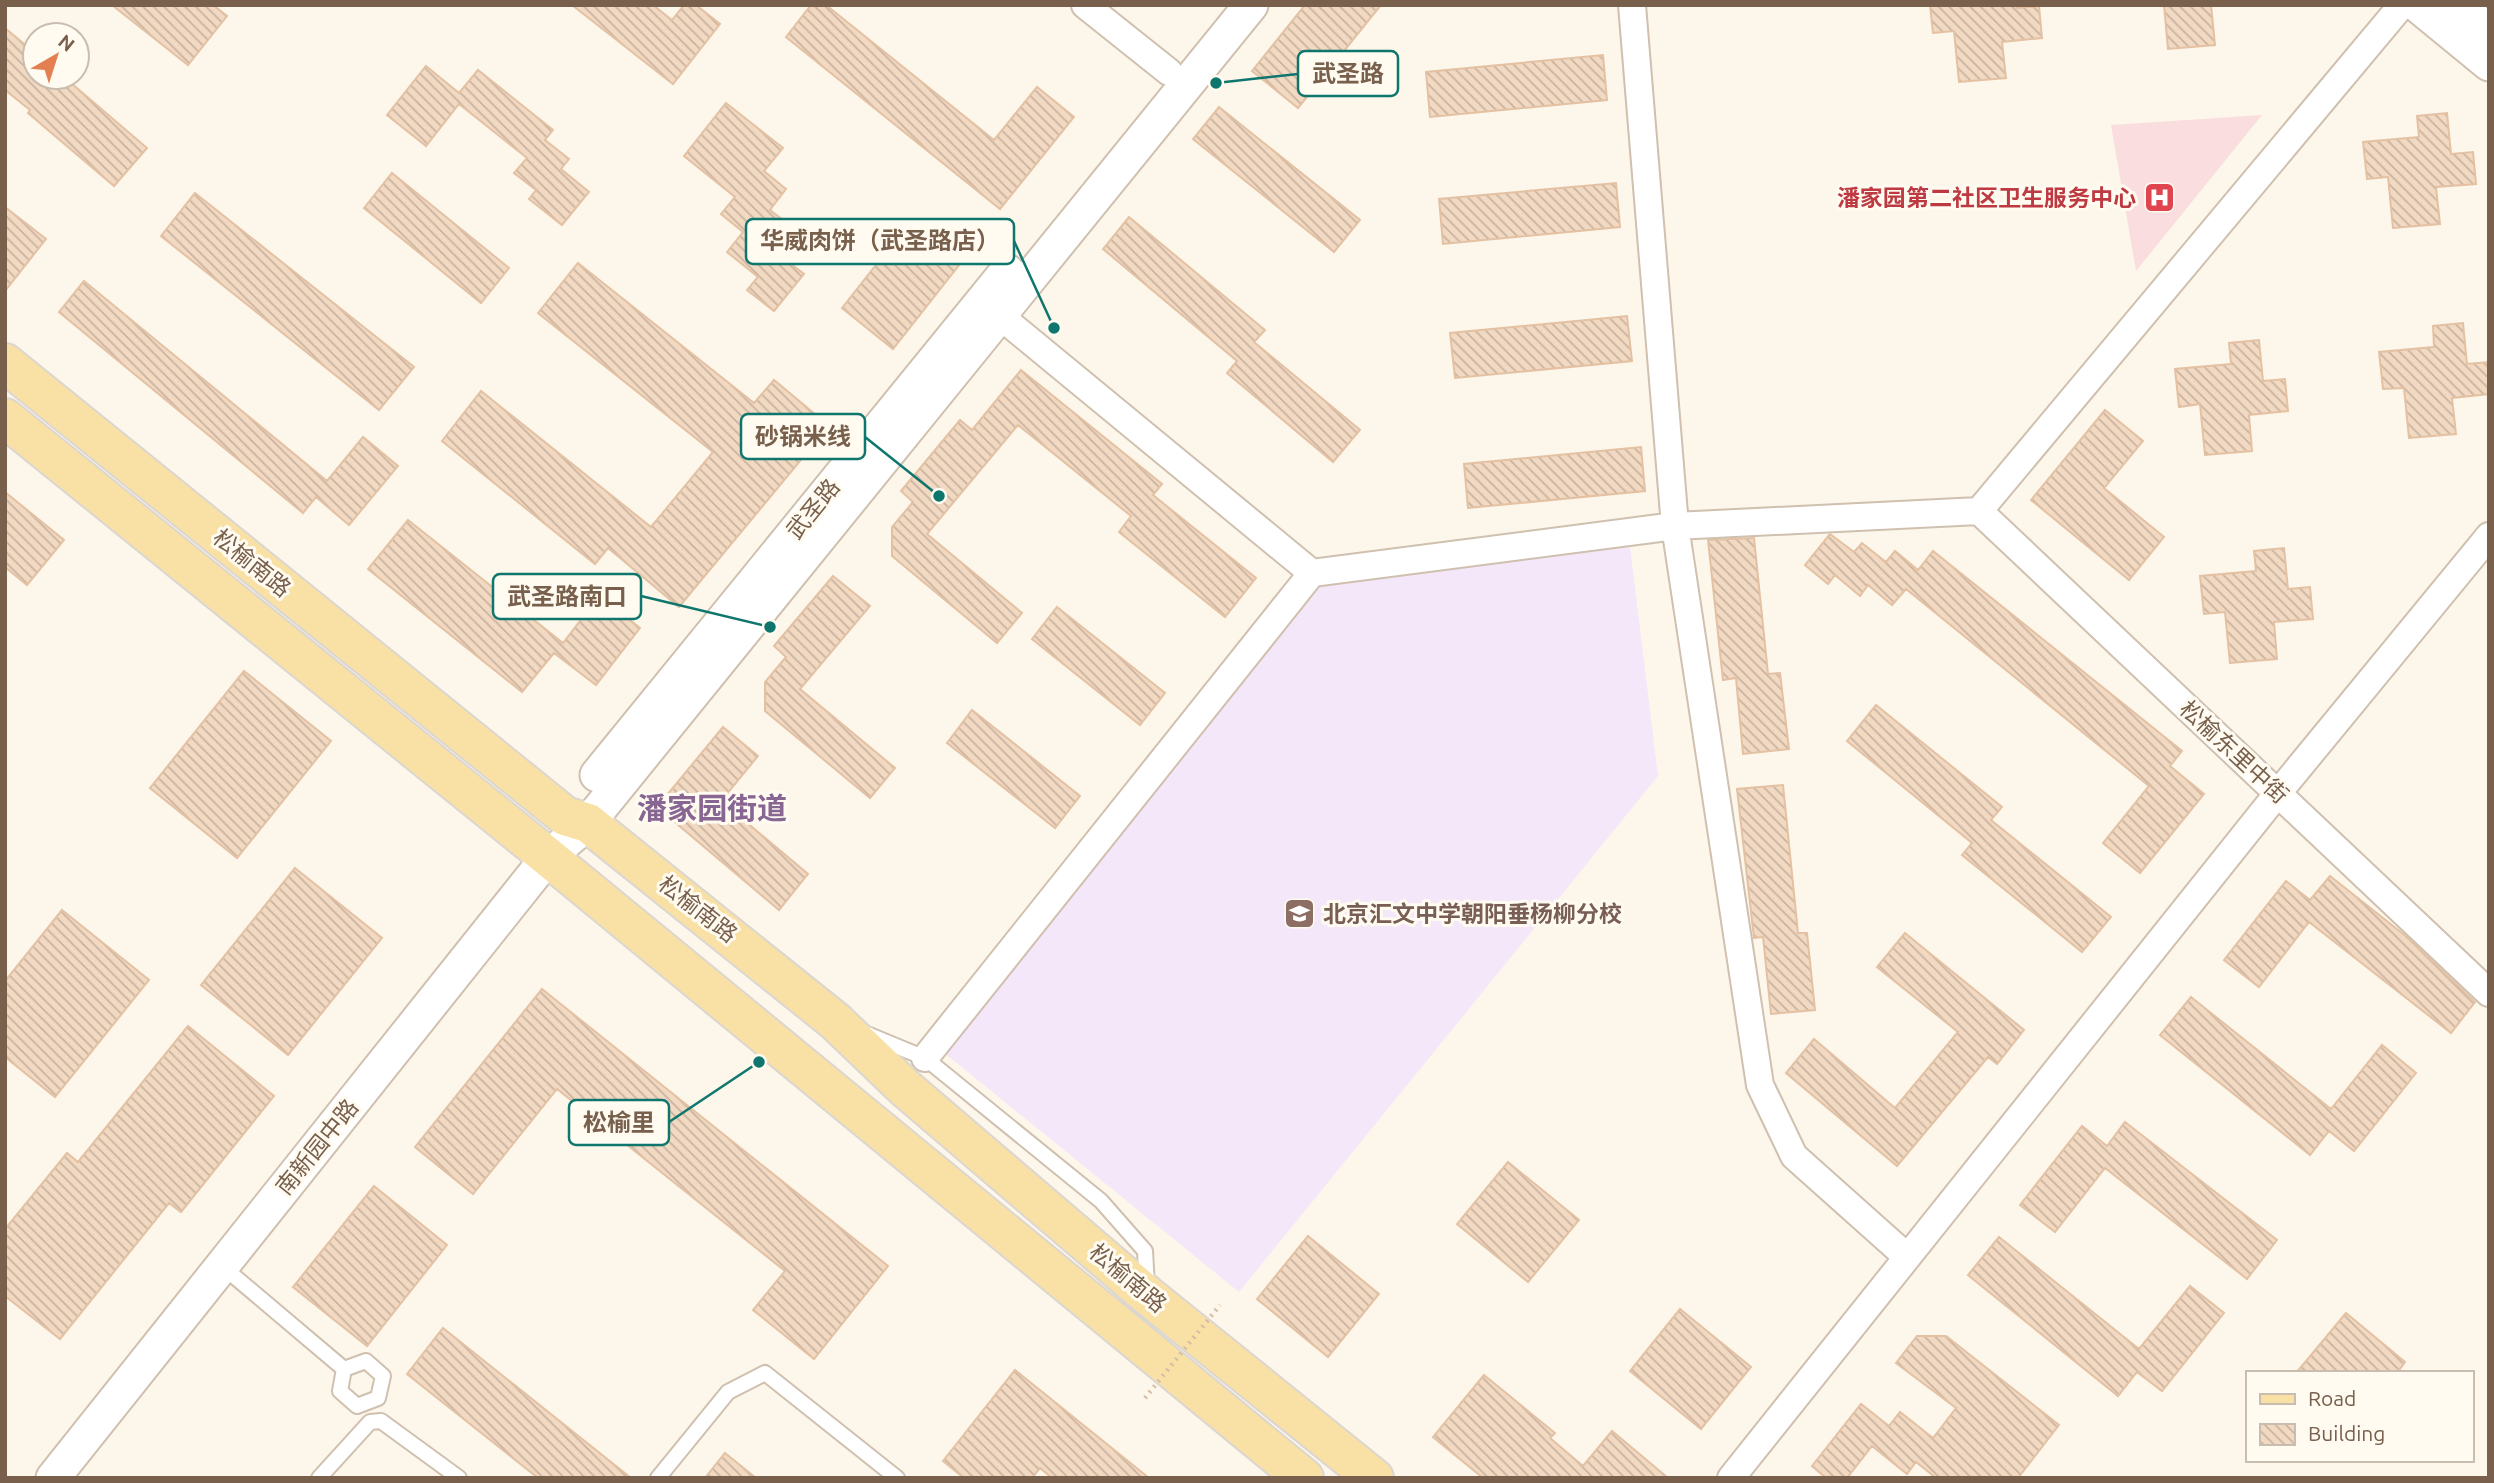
<svg xmlns="http://www.w3.org/2000/svg" width="2494" height="1483" font-family="Ubuntu,'Noto Sans SC',sans-serif">
<defs>
<pattern id="building-back-hatch" width="6" height="6" patternUnits="userSpaceOnUse" patternTransform="scale(1.75)"><rect width="6" height="6" fill="#f2d9c2"/><path d="M-1 5l2 2M0 0l6 6M5-1l2 2" fill="none" stroke="#c9b3a0"/></pattern>
</defs>
<rect width="100%" height="100%" fill="#fcf7ea"/>
<path fill="#f4e7f9" d="M 1630,547 L 1658,776 L 1239,1292 L 942,1051 L 1323,583 Z"/>
<path fill="#fadedf" d="M 2262,115 L 2136,271 L 2111,125 Z"/>
<path fill="url(#building-back-hatch)" stroke="#e4c1a3" stroke-width="2" d="M 112,5 L 213,5 L 227,16 L 188,65 Z
M 572,5 L 653,5 L 672,20 L 684,5 L 696,5 L 720,24 L 673,84 Z
M 811,5 L 826,5 L 994,140 L 1037,87 L 1074,117 L 1000,209 L 786,37 Z
M 1305,5 L 1381,5 L 1298,108 L 1252,71 Z
M 1930,5 L 2016,5 L 2017,8 L 2039,6 L 2042,38 L 2002,42 L 2006,78 L 1959,82 L 1954,31 L 1933,33 Z
M 2164,5 L 2211,5 L 2215,45 L 2168,49 Z
M 5,28 L 35,53 L 35,77 L 64,77 L 147,148 L 114,186 L 28,113 L 30,110 L 5,90 Z
M 1603,55 L 1607,100 L 1430,117 L 1426,72 Z
M 426,66 L 459,93 L 478,70 L 553,130 L 545,140 L 569,159 L 561,169 L 589,192 L 562,225 L 529,199 L 536,190 L 514,173 L 527,158 L 459,104 L 426,146 L 387,115 Z
M 726,103 L 783,148 L 764,171 L 786,189 L 770,210 L 796,230 L 777,253 L 804,274 L 774,311 L 747,290 L 758,277 L 727,252 L 743,232 L 721,214 L 735,197 L 684,156 Z
M 1219,107 L 1360,220 L 1334,252 L 1193,139 Z
M 2447,113 L 2451,154 L 2473,152 L 2476,184 L 2436,187 L 2440,224 L 2393,228 L 2388,177 L 2367,179 L 2363,142 L 2419,137 L 2417,116 Z
M 392,173 L 509,268 L 481,303 L 364,208 Z
M 1616,183 L 1620,227 L 1443,244 L 1439,199 Z
M 195,193 L 414,367 L 379,410 L 161,236 Z
M 5,207 L 46,239 L 5,291 Z
M 1129,217 L 1265,330 L 1254,342 L 1360,430 L 1333,462 L 1227,373 L 1237,361 L 1103,249 Z
M 909,223 L 960,264 L 893,349 L 842,308 Z
M 578,263 L 754,403 L 774,380 L 829,426 L 679,607 L 608,548 L 595,564 L 442,441 L 481,391 L 651,527 L 713,452 L 538,313 Z
M 84,281 L 327,481 L 363,437 L 398,466 L 349,525 L 316,497 L 303,513 L 59,312 Z
M 1627,316 L 1632,361 L 1455,378 L 1450,333 Z
M 2463,323 L 2467,364 L 2489,362 L 2489,394 L 2452,398 L 2456,434 L 2409,438 L 2404,388 L 2383,389 L 2379,352 L 2434,347 L 2433,326 Z
M 2259,340 L 2263,381 L 2285,379 L 2288,411 L 2249,415 L 2252,451 L 2205,455 L 2200,404 L 2179,407 L 2175,369 L 2231,364 L 2229,343 Z
M 1021,370 L 1162,484 L 1153,495 L 1256,578 L 1225,617 L 1119,532 L 1131,516 L 1018,425 L 927,534 L 1022,613 L 997,643 L 892,556 L 892,527 L 913,502 L 901,491 L 960,420 L 972,430 Z
M 2105,410 L 2143,441 L 2104,488 L 2164,537 L 2129,580 L 2031,500 Z
M 1641,447 L 1645,491 L 1468,508 L 1464,464 Z
M 5,492 L 64,540 L 27,585 L 5,567 Z
M 408,520 L 563,643 L 599,596 L 640,628 L 596,685 L 554,653 L 522,692 L 368,569 Z
M 1830,534 L 1854,552 L 1862,543 L 1886,562 L 1895,551 L 1918,570 L 1933,551 L 2182,751 L 2170,766 L 2204,794 L 2140,873 L 2103,843 L 2149,786 L 1906,589 L 1892,605 L 1868,585 L 1860,596 L 1835,575 L 1828,584 L 1805,565 Z
M 1754,538 L 1768,674 L 1780,673 L 1789,749 L 1743,754 L 1736,678 L 1723,680 L 1708,540 Z
M 2284,548 L 2288,589 L 2310,587 L 2313,619 L 2274,622 L 2277,659 L 2230,663 L 2225,612 L 2204,614 L 2200,576 L 2256,571 L 2254,551 Z
M 833,576 L 870,606 L 800,689 L 895,768 L 870,798 L 765,711 L 765,682 L 786,657 L 774,646 Z
M 1057,607 L 1165,693 L 1140,725 L 1032,639 Z
M 244,671 L 331,741 L 237,858 L 150,788 Z
M 1876,705 L 2002,807 L 1991,820 L 2111,917 L 2082,952 L 1962,855 L 1972,843 L 1847,741 Z
M 972,710 L 1080,796 L 1055,828 L 947,743 Z
M 723,727 L 758,756 L 721,801 L 808,874 L 779,910 L 657,807 Z
M 1783,785 L 1798,933 L 1807,933 L 1815,1010 L 1771,1014 L 1763,937 L 1754,938 L 1737,789 Z
M 295,868 L 382,938 L 288,1055 L 201,985 Z
M 2330,876 L 2407,937 L 2475,1002 L 2451,1033 L 2309,922 L 2259,987 L 2224,960 L 2286,881 L 2310,900 Z
M 62,910 L 149,980 L 55,1097 L 5,1057 L 5,981 Z
M 1905,933 L 2024,1030 L 1997,1064 L 1988,1057 L 1897,1166 L 1786,1073 L 1814,1039 L 1895,1108 L 1958,1032 L 1877,967 Z
M 542,989 L 888,1266 L 814,1359 L 753,1310 L 785,1271 L 557,1089 L 473,1194 L 415,1147 Z
M 2191,997 L 2331,1109 L 2382,1045 L 2416,1073 L 2354,1151 L 2329,1131 L 2310,1155 L 2160,1035 Z
M 188,1026 L 274,1096 L 181,1212 L 169,1203 L 60,1339 L 5,1296 L 5,1229 L 67,1153 L 78,1162 Z
M 2125,1122 L 2277,1240 L 2247,1279 L 2105,1168 L 2055,1232 L 2020,1205 L 2082,1126 L 2107,1146 Z
M 1508,1162 L 1579,1220 L 1528,1282 L 1457,1224 Z
M 374,1186 L 447,1245 L 367,1346 L 293,1287 Z
M 1308,1236 L 1379,1294 L 1328,1357 L 1257,1299 Z
M 1999,1237 L 2139,1349 L 2190,1286 L 2224,1313 L 2162,1391 L 2137,1372 L 2118,1396 L 1968,1275 Z
M 1680,1309 L 1751,1367 L 1701,1429 L 1630,1371 Z
M 2346,1313 L 2405,1362 L 2397,1373 L 2296,1373 Z
M 443,1328 L 631,1478 L 538,1478 L 407,1374 Z
M 1917,1336 L 1946,1336 L 2059,1425 L 2018,1478 L 1936,1478 L 1916,1462 L 1907,1474 L 1872,1446 L 1847,1478 L 1826,1478 L 1812,1466 L 1861,1404 L 1889,1426 L 1900,1412 L 1933,1438 L 1956,1408 L 1896,1363 Z
M 1015,1370 L 1149,1478 L 1052,1478 L 1040,1468 L 1032,1478 L 964,1478 L 943,1461 Z
M 1484,1375 L 1555,1433 L 1550,1438 L 1583,1466 L 1612,1431 L 1668,1478 L 1483,1478 L 1433,1437 Z
M 725,1453 L 756,1478 L 705,1478 Z"/>
<g fill="none" stroke-linecap="round" stroke-linejoin="round">
<defs>
<path id="service" d="M 867,1034 L 925,1058 L 1101,1201 L 1145,1251 L 1147,1287
M 222,1266 L 344,1369
M 366,1361 L 383,1376 L 378,1398 L 357,1406 L 340,1391 L 344,1369 Z
M 319,1478 L 370,1422 L 381,1421 L 459,1478
M 658,1478 L 728,1392 L 765,1373 L 897,1478"/>
<path id="minor" d="M 1085,5 L 1169,72
M 1632,5 L 1675,526 L 1760,1085 L 1794,1156 L 1906,1256
M 1000,316 L 1312,573 L 1675,526 L 1979,511 L 2402,5
M 1979,511 L 2489,993
M 925,1058 L 1312,573
M 1731,1478 L 2278,793 L 2489,536"/>
<path id="tertiary" d="M 2417,5 L 2489,64
M 2457,5 L 2489,31
M 597,775 L 1007,271
M 53,1478 L 548,857 L 588,823 L 1251,5"/>
<path id="primary" d="M 5,363 L 565,816 L 588,823 L 835,1021 L 905,1088 L 1147,1295 L 1374,1478
M 5,418 L 548,857 L 1304,1478"/>
</defs>
<use href="#service" stroke="#cfc0af" stroke-width="18"/>
<use href="#minor" stroke="#cfc0af" stroke-width="30"/>
<use href="#tertiary" stroke="#cfc0af" stroke-width="37"/>
<use href="#primary" stroke="#dcd6d1" stroke-width="42"/>
<use href="#service" stroke="#fff" stroke-width="14"/>
<use href="#minor" stroke="#fff" stroke-width="26"/>
<use href="#tertiary" stroke="#fff" stroke-width="33"/>
<use href="#primary" stroke="#f9e1a5" stroke-width="38"/>
<path stroke="#d7bda5" stroke-width="4.5" stroke-dasharray="2 5" stroke-linecap="butt" d="M 1145,1398 L 1220,1305"/>
</g>
<defs>
<symbol id="hospital-square" viewBox="-11 -11 22 22"><rect x="-9" y="-9" width="18" height="18" rx="4" fill="#e0444e" stroke="#fffbf1"/><path d="M-5-5h3v3.5h4V-5h3V5h-3V1.5h-4V5h-3Z" fill="#fff"/></symbol>
<symbol id="school-square" viewBox="-11 -11 22 22"><rect x="-9" y="-9" width="18" height="18" rx="4" fill="#8d6e63" stroke="#fffbf1"/><path d="M0-5L7-2L0 1L-7-2ZM-4 1L0 2.5L4 1V4Q0 6-4 4Z" fill="#fff"/></symbol>
</defs>
<g fill-rule="evenodd">
<use href="#hospital-square" x="2142" y="180" width="35" height="35"/>
<use href="#school-square" x="1282" y="896" width="35" height="35"/>
</g>
<g text-anchor="middle" stroke-width="6" stroke-linejoin="round" paint-order="stroke">
<g font-size="23" font-weight="bold" fill="#be3a42" stroke="#fffbf1" text-anchor="end">
<text x="2136" y="206">潘家园第二社区卫生服务中心</text>
</g>
<g font-size="23" fill="#78604d" stroke="#fffbf1">
<text transform="translate(813 509) rotate(-51)" y="8">武圣路</text>
<text transform="translate(252 563) rotate(39)" y="8">松榆南路</text>
<text transform="translate(2234 752) rotate(43)" y="8">松榆东里中街</text>
<text transform="translate(698 909) rotate(38)" y="8">松榆南路</text>
<text transform="translate(317 1147) rotate(-51)" y="8">南新园中路</text>
<text transform="translate(1128 1278) rotate(40)" y="8">松榆南路</text>
</g>
<g font-size="23" font-weight="bold" fill="#785e54" stroke="#fffbf1" text-anchor="start">
<text x="1323" y="922">北京汇文中学朝阳垂杨柳分校</text>
</g>
<g font-size="30" font-weight="bold" fill="#886693" stroke="#fffbf1">
<text x="712" y="819">潘家园街道</text>
</g>
</g>
<path fill="none" stroke="#0f766e" stroke-width="2.5" d="M1216 83L1298 74M1054 328L1014 241M939 496L865 437M770 627L641 596M759 1062L669 1122"/>
<g fill="#0f766e" stroke="#fffbf1" stroke-width="2.5">
<circle cx="1216" cy="83" r="7"/>
<circle cx="1054" cy="328" r="7"/>
<circle cx="939" cy="496" r="7"/>
<circle cx="770" cy="627" r="7"/>
<circle cx="759" cy="1062" r="7"/>
</g>
<g fill="#fffbf1" stroke="#0f766e" stroke-width="2.5">
<rect x="1298" y="51" width="100" height="45" rx="7"/>
<rect x="746" y="219" width="268" height="45" rx="7"/>
<rect x="741" y="414" width="124" height="45" rx="7"/>
<rect x="493" y="574" width="148" height="45" rx="7"/>
<rect x="569" y="1100" width="100" height="45" rx="7"/>
</g>
<g font-size="24" text-anchor="middle" font-weight="bold" fill="#78604d">
<text x="1348" y="82">武圣路</text>
<text x="880" y="249">华威肉饼（武圣路店）</text>
<text x="803" y="445">砂锅米线</text>
<text x="567" y="605">武圣路南口</text>
<text x="619" y="1131">松榆里</text>
</g>
<rect width="2494" height="1483" fill="none" stroke="#78604d" stroke-width="14"/>
<rect x="2246" y="1371" width="228" height="91" fill="#fffbf1" stroke="#c9bdaf" stroke-width="2"/>
<rect x="2260" y="1394" width="35" height="10" fill="#f9e1a5" stroke="#c9bdaf" stroke-width="2"/>
<text x="2308" y="1406" font-size="21" fill="#78604d">Road</text>
<rect x="2260" y="1424" width="35" height="21" fill="url(#building-back-hatch)" stroke="#c9bdaf" stroke-width="2"/>
<text x="2308" y="1441" font-size="21" fill="#78604d">Building</text>
<g transform="translate(56 56) rotate(39)"><circle r="33" fill="#fffbf1" stroke="#c9bdaf" stroke-width="2"/>
<path d="M0-5L12 26L0 18L-12 26Z" fill="#e47f52"/>
<text y="-10" font-size="19" font-weight="bold" text-anchor="middle" fill="#78604d">N</text>
</g>
</svg>
